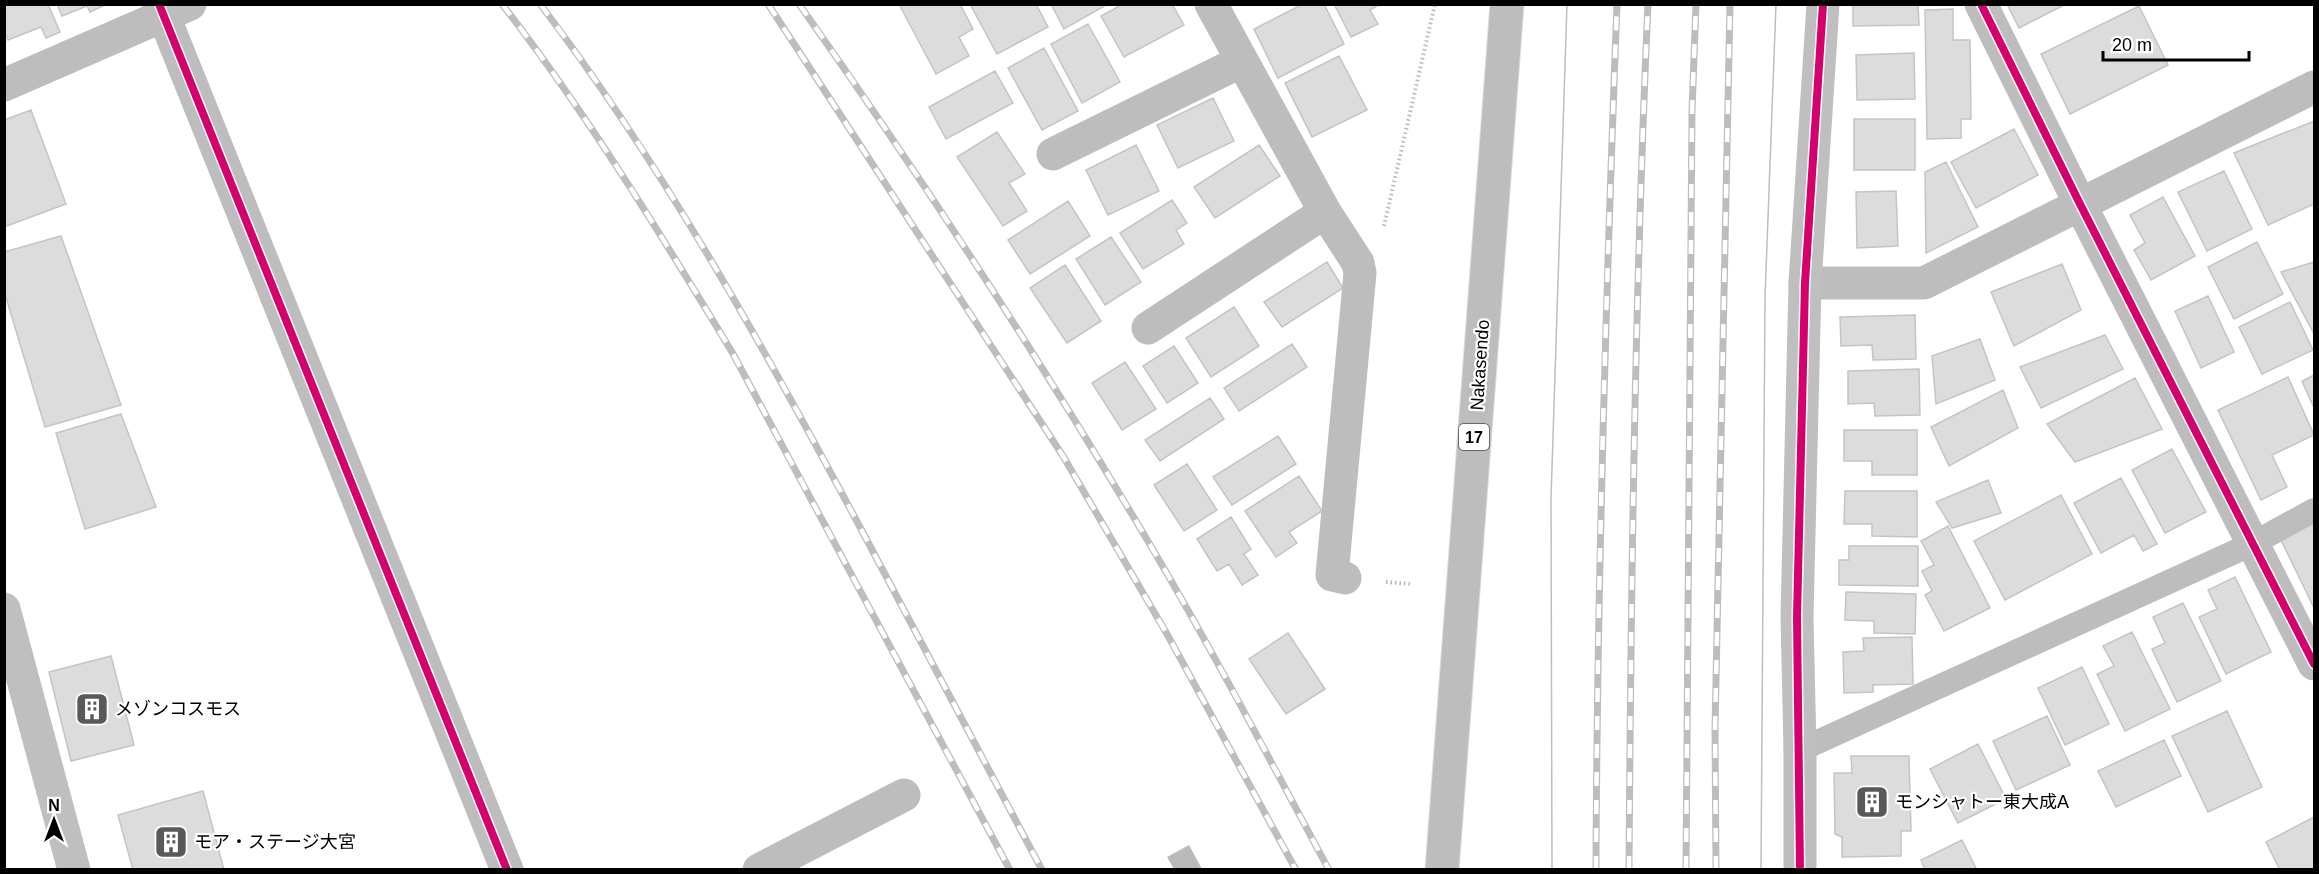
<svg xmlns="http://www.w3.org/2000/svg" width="2319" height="874" font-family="Arial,'Noto Sans JP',sans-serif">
<rect width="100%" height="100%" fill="#fff"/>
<path fill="#bababa" d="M 1189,845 L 1202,869 L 1174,869 L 1167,857 Z"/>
<path fill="#dcdcdc" stroke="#c4c4c4" stroke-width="1.5" d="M 4,4 L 48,4 L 60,32 L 46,38 L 41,27 L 8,40 L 4,30 Z
M 57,4 L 107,4 L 90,12 L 87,6 L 62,16 Z
M 902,4 L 960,4 L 973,29 L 959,37 L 969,56 L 936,74 L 900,6 Z
M 970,4 L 1036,4 L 1048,27 L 997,54 Z
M 1051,4 L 1108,4 L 1064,29 Z
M 1123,4 L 1172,4 L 1184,25 L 1124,57 L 1101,16 Z
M 1303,4 L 1324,4 L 1344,44 L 1278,78 L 1254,29 Z
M 1334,4 L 1380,4 L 1370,10 L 1378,24 L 1351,37 Z
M 1853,4 L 1918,4 L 1919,25 L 1853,26 Z
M 2007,4 L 2066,4 L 2019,28 Z
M 2139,6 L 2168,65 L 2070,114 L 2041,54 Z
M 1953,9 L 1953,40 L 1970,40 L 1971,119 L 1961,119 L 1961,138 L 1927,139 L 1925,10 Z
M 1088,24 L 1120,82 L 1082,103 L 1051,44 Z
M 1044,48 L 1078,111 L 1042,130 L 1008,68 Z
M 1914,53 L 1915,99 L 1857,100 L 1856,55 Z
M 1339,56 L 1367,110 L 1312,137 L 1285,83 Z
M 995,71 L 1013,103 L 946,139 L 929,107 Z
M 1213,98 L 1234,141 L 1178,168 L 1157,125 Z
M 31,110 L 66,204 L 4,227 L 4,120 Z
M 1854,119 L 1915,119 L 1915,170 L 1854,170 Z
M 2314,121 L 2314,204 L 2268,225 L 2234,153 Z
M 2014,129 L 2038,175 L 1976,208 L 1951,162 Z
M 997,132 L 1025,174 L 1009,183 L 1027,211 L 1003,226 L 957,157 Z
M 1136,145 L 1159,191 L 1108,215 L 1086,170 Z
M 1259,145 L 1280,176 L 1215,218 L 1194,187 Z
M 1946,162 L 1978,227 L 1926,253 L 1925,172 Z
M 2224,171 L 2252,229 L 2207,251 L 2178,192 Z
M 1896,191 L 1898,246 L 1857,248 L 1856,192 Z
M 2163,197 L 2195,256 L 2151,280 L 2134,250 L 2145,243 L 2130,215 Z
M 1172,200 L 1187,223 L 1176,230 L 1184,244 L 1143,269 L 1120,233 Z
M 1068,201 L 1090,236 L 1030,274 L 1008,240 Z
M 61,236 L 121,405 L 45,427 L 4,291 L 4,252 Z
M 1111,237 L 1141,282 L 1105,305 L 1076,259 Z
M 2257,242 L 2283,294 L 2234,319 L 2208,267 Z
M 1327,262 L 1343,288 L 1282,327 L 1264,302 Z
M 2314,262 L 2314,334 L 2281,272 Z
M 2062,264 L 2081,310 L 2014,346 L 1991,292 Z
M 1065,265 L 1101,321 L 1067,343 L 1030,288 Z
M 2208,296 L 2234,352 L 2201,368 L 2175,311 Z
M 2290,302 L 2313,350 L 2262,374 L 2239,327 Z
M 1234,307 L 1259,346 L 1211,377 L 1186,338 Z
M 1915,315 L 1916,359 L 1873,360 L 1872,345 L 1841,346 L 1840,317 Z
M 2105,335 L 2123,369 L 2041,408 L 2020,367 Z
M 1980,339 L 1995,380 L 1936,404 L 1932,356 Z
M 1292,344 L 1307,367 L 1239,411 L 1224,388 Z
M 1174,346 L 1198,383 L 1167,403 L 1143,366 Z
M 1125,362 L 1156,409 L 1122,430 L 1092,383 Z
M 1919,369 L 1920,415 L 1875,416 L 1874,403 L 1848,404 L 1848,371 Z
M 2314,375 L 2314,408 L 2302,381 Z
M 2288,377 L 2314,435 L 2272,455 L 2287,487 L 2261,500 L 2218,410 Z
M 2135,378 L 2162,429 L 2075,462 L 2047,424 Z
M 2003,390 L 2018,428 L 1949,466 L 1931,427 Z
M 1210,398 L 1224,419 L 1160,461 L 1145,440 Z
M 121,414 L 156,507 L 85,529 L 56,433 Z
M 1844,430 L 1917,430 L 1917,475 L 1872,475 L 1872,461 L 1844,461 Z
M 1278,436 L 1296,464 L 1232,505 L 1213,477 Z
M 2172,449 L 2206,512 L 2165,533 L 2132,470 Z
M 1187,464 L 1217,510 L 1184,531 L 1154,485 Z
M 1299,476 L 1322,511 L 1289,532 L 1297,543 L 1276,557 L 1245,511 Z
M 2121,478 L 2157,544 L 2143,551 L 2134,535 L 2101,553 L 2074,503 Z
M 1988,480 L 2001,513 L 1952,528 L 1936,502 Z
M 1845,491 L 1917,491 L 1917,537 L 1872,536 L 1872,524 L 1844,524 Z
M 2061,495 L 2092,554 L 2005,600 L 1974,541 Z
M 1231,517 L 1251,549 L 1244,554 L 1258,575 L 1242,585 L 1229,564 L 1217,571 L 1197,539 Z
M 2314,520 L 2314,608 L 2280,538 Z
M 1948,526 L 1990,608 L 1944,631 L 1925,595 L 1932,591 L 1922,571 L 1934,565 L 1921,541 Z
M 1849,546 L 1918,546 L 1918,586 L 1839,585 L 1839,560 L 1849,560 Z
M 2235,577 L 2271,652 L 2226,674 L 2199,617 L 2217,609 L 2208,590 Z
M 1846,592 L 1916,594 L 1915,634 L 1874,633 L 1874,621 L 1845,620 Z
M 2183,603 L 2221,681 L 2177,702 L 2152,649 L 2165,643 L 2153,617 Z
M 2132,632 L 2170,709 L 2125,731 L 2097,674 L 2114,666 L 2103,646 Z
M 1288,633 L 1325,689 L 1286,714 L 1249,659 Z
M 1912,637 L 1913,684 L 1873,685 L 1873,692 L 1844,693 L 1843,652 L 1864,651 L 1863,638 Z
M 111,656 L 134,745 L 71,761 L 49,672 Z
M 2082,667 L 2109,724 L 2065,745 L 2038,688 Z
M 2227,711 L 2262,787 L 2208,812 L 2172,736 Z
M 2047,716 L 2070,765 L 2016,790 L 1993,741 Z
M 2164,740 L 2181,776 L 2116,807 L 2098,771 Z
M 1978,744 L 2006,799 L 1958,823 L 1930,769 Z
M 1851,756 L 1909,756 L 1911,831 L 1901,831 L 1901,856 L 1842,857 L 1842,837 L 1835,834 L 1834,773 L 1852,773 Z
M 203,791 L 224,870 L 133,870 L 118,815 Z
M 2314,817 L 2314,870 L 2280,870 L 2266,842 Z
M 1962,840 L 1977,870 L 1925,870 L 1921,860 Z"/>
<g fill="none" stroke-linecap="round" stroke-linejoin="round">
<defs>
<path id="highway" d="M 1442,870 L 1507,4"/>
</defs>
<use href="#highway" stroke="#dbdbdb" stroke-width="35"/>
<path stroke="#b8b8b8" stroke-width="4" stroke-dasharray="1.5 3" stroke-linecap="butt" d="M 1384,226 L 1435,4
M 1386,582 L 1412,584"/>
<path stroke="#bdbdbd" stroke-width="24" d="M 1800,750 L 2252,544 L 2314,510"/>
<path stroke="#bdbdbd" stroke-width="33" d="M 159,4 L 507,870
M 1211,4 L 1325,212 L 1358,263 L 1360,273 L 1332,575 L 1345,578
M 1981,4 L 2080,204 L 2314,664
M 4,85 L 190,4
M 1053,154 L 1242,61
M 1805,283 L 1924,283 L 2314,87
M 1148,328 L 1325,212
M 1800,750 L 1800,870
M 759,870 L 904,795"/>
<path stroke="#bfbfbf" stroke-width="33" d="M 4,609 L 74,870
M 1800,750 L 1797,617 L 1805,283 L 1823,4"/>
<use href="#highway" stroke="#bdbdbd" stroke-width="33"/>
<path stroke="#bdbdbd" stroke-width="1.5" d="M 1552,870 L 1551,498 L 1567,4
M 1761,870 L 1765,298 L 1776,4"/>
<defs>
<path id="rail" d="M 502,4 C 587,114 660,233 732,352 L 1010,870
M 540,4 C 661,163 759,339 853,514 C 916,633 979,751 1042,870
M 768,4 L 1063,456 L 1167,634 L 1296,870
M 799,4 C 924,181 1042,362 1152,548 C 1214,653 1271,762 1329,870
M 1596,870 C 1597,581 1606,293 1617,4
M 1629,870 C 1631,581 1635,293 1648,4
M 1686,870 L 1692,111 L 1696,4
M 1716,870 L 1715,729 L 1730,4"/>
</defs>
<use href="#rail" stroke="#bdbdbd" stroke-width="7"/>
<use href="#rail" stroke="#fff" stroke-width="4.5" stroke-dasharray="14" stroke-linecap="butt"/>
<defs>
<path id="cycleway" d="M 159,4 L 507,870
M 1981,4 L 2080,204 L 2314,664
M 1800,870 L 1797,617 L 1805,283 L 1823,4"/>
</defs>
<use href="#cycleway" stroke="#fff" stroke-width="11"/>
<use href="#cycleway" stroke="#d6006c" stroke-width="8"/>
</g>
<defs>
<symbol id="building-square" viewBox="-11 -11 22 22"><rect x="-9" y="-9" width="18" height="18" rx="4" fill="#595959" stroke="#fff"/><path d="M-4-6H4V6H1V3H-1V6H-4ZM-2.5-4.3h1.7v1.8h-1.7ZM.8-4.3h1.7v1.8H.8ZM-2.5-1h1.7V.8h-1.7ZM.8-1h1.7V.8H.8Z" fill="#fff"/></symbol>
</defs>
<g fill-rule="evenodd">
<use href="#building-square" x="73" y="690" width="38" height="38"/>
<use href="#building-square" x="1853" y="783" width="38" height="38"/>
<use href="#building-square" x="152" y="823" width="38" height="38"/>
</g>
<g text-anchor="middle" stroke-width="4.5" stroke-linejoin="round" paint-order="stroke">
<rect fill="#fff" stroke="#4c4c4c" stroke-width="1.5" x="1459" y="424" width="30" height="26" rx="4.5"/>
<g font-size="16" font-weight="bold" fill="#000">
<text x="1474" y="443">17</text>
</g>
<g font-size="18" fill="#000" stroke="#fff">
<text transform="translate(1480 365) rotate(-86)" y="6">Nakasendo</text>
</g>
<g font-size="18" fill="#000" stroke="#fff" text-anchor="start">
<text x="115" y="715">メゾンコスモス</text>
<text x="1895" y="808">モンシャトー東大成A</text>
<text x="194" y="848">モア・ステージ大宮</text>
</g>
</g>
<rect width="2319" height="874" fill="none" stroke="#000000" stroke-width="12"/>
<g transform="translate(54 820)" stroke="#ffffff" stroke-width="4.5" paint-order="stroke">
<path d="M0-4.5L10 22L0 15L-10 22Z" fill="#000000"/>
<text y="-9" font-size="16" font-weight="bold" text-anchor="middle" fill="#000000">N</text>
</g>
<path d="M2103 51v9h146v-9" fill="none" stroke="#000000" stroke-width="3"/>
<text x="2112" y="51" font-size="18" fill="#000000" stroke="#ffffff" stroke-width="4.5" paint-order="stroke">20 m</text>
</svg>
